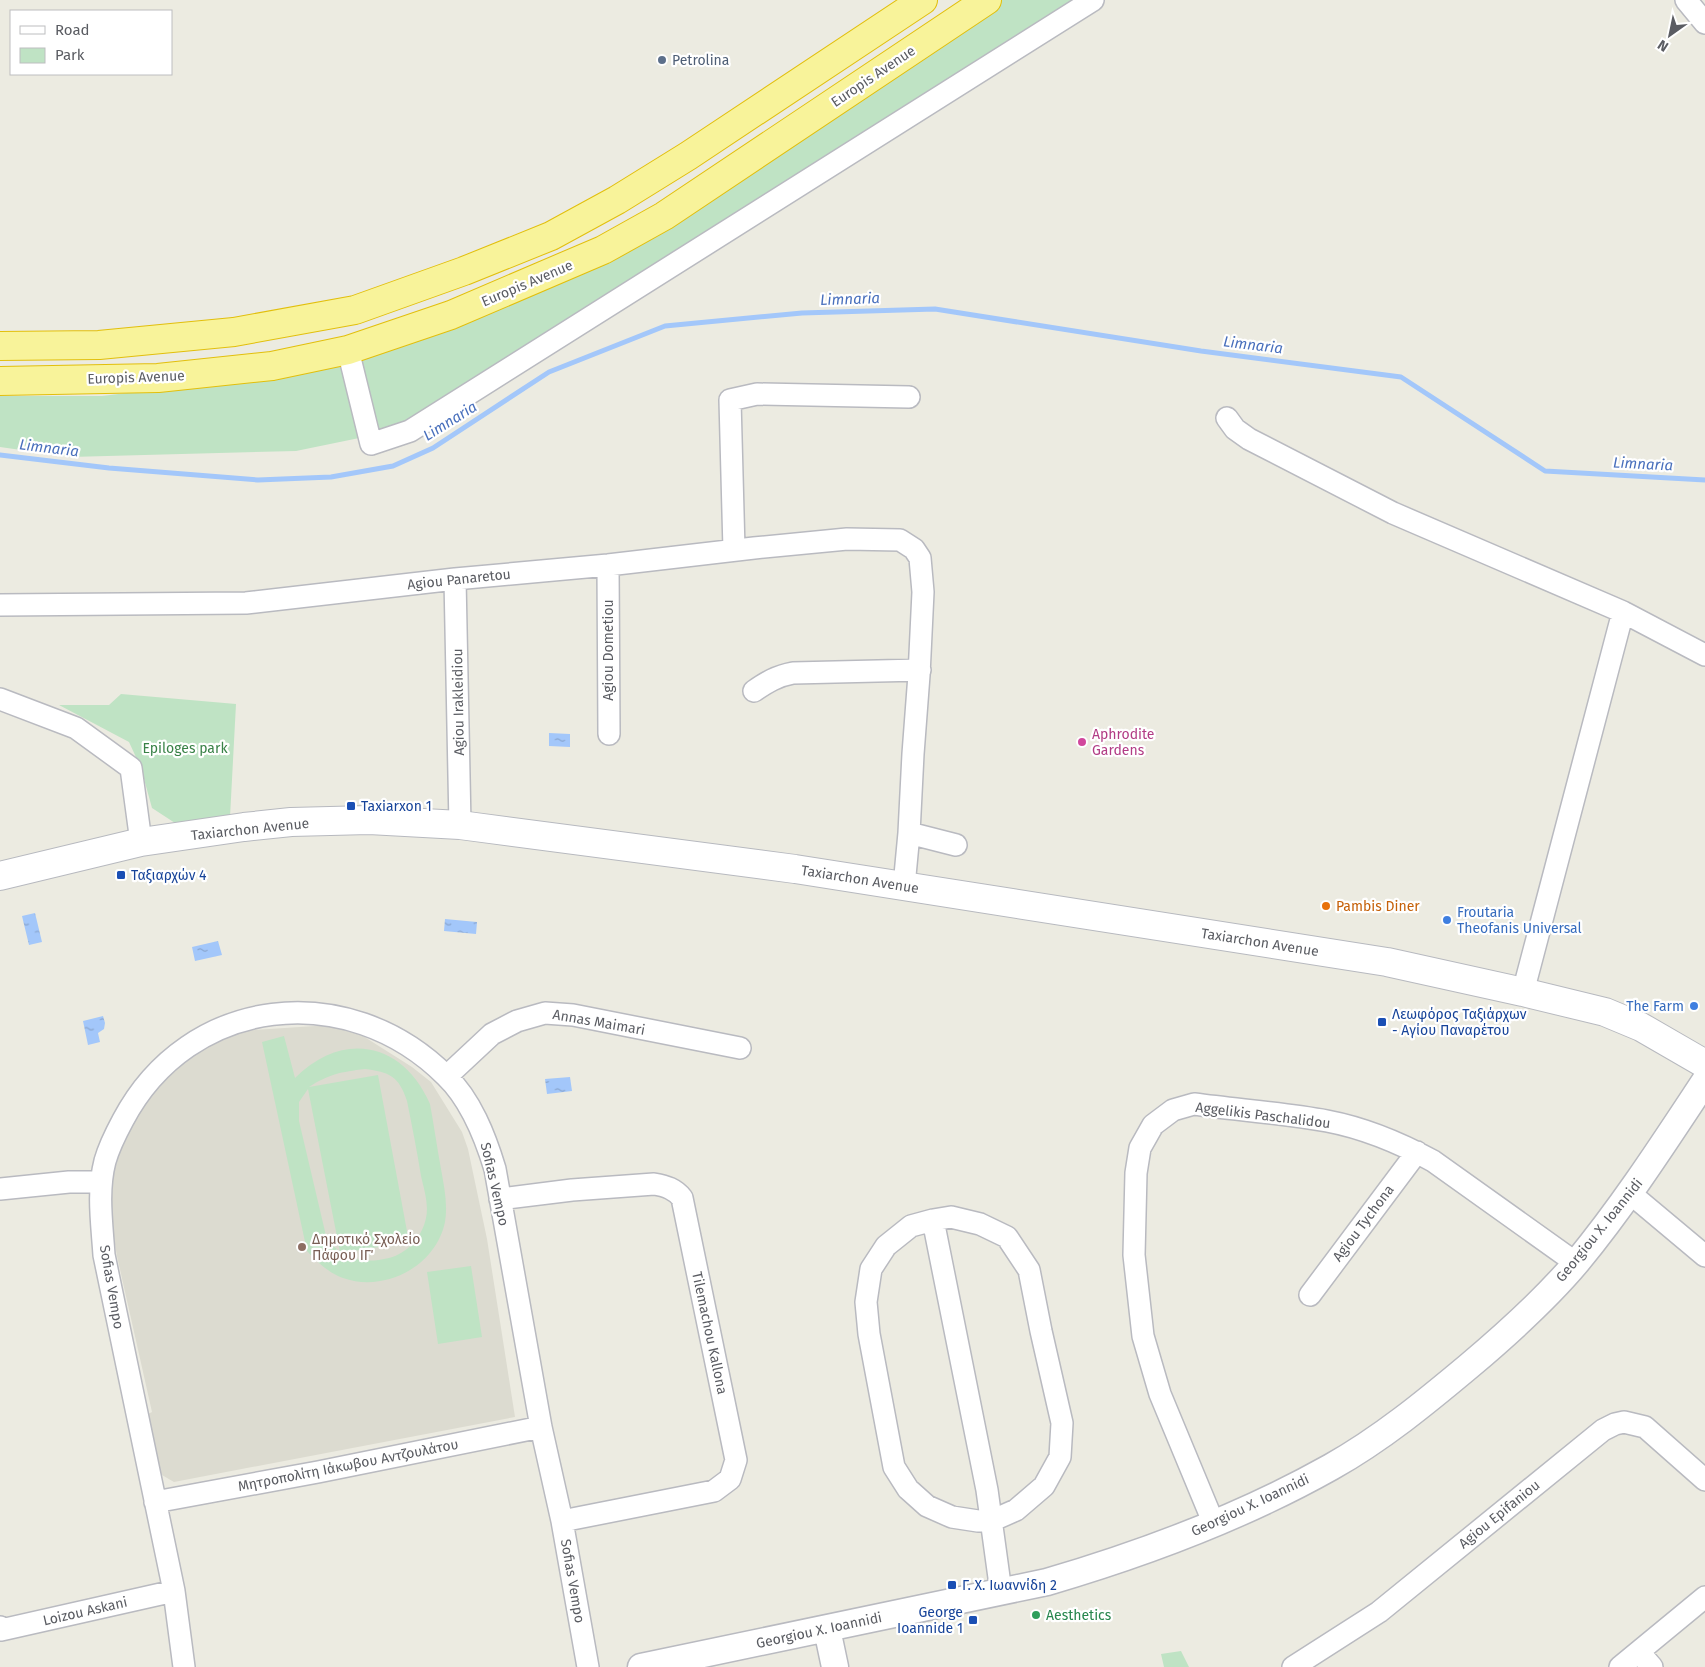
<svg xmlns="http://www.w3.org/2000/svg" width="1705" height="1667" font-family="'Fira Sans',sans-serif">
<defs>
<pattern id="water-ripples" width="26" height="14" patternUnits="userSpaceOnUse" patternTransform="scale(1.25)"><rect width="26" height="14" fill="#a3c7fa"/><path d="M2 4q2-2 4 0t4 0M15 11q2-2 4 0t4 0" fill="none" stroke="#88a5ce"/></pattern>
</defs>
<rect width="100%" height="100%" fill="#ecebe1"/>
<path fill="#dcdbd0" d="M 330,1025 L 363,1036 L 412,1067 L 431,1082 L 462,1132 L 468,1149 L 487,1239 L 515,1417 L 174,1482 L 162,1475 L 158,1469 L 148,1414 L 152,1412 L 117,1256 L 109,1210 L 109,1186 L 114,1164 L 127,1129 L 151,1092 L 202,1048 L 241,1031 Z"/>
<path fill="#bfe3c4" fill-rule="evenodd" d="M 1000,0 L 1072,0 L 517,351 L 403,429 L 296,451 L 70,457 L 0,447 L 0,396 L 102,396 L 298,372 L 611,250 Z
M 121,694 L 236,704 L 230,817 L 175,823 L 152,808 L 141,768 L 129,742 L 59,705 L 109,705 Z
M 284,1036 L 295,1078 C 343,1030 403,1042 430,1104 C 434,1126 437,1147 441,1169 C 444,1186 448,1204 445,1222 C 436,1266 385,1293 343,1278 C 329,1273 317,1262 307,1251 L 262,1042 ZM 365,1069 C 389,1072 399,1076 407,1101 C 412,1126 417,1151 421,1176 C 424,1189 429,1205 426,1218 C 422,1237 408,1253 389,1258 C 372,1262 356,1262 341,1253 L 409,1242 L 378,1075 L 309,1087 C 329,1074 341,1072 365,1069 ZM 308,1089 L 340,1252 L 327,1240 L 299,1121 L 299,1102 Z
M 471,1266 L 482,1337 L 438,1344 L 427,1272 Z
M 1181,1651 L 1189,1667 L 1164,1667 L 1161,1654 Z"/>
<path fill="url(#water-ripples)" d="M 549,733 L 570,734 L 570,747 L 549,746 Z
M 35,913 L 42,942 L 29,945 L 22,916 Z
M 445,919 L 477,922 L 476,934 L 444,931 Z
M 218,941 L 222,955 L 195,961 L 192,947 Z
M 103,1016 L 105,1023 L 104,1029 L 98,1033 L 100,1042 L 88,1045 L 83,1021 Z
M 570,1077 L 572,1091 L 547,1094 L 545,1079 Z"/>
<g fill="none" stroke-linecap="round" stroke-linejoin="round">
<path stroke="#a3c7fa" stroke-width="5" d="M 0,455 L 109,468 L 258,480 L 331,477 L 393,466 L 433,448 L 549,372 L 665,326 L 802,313 L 935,309 L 1201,351 L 1401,377 L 1545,471 L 1705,480"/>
<defs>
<path id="minor" d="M 1686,0 L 1705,23
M 348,350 L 371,444 L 410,431 L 1093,0
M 1227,418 L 1235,429 L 1249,439 L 1393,513 L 1623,612 L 1705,655
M 734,550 L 730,400 L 757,394 L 909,397
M 608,565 L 609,734
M 455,579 L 460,825
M 0,605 L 246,603 L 455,579 L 608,565 L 754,548 L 847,539 L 900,540 L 914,549 L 920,558 L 923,592 L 919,675 L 913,754 L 909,833 L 904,886
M 754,691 C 767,682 777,676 793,673 L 920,670
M 0,699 L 76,728 L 131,768 L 141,842
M 909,833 L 956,845
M 1523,992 L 1623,612
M 447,1076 L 492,1034 L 517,1021 L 545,1013 L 573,1015 L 740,1048
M 0,1189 L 69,1182 L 101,1182
M 1631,1194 L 1705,1256
M 500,1199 L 572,1190 L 654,1184 C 666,1186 675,1189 682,1198 L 736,1460 L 730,1479 L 714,1491 L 562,1521
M 951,1217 L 980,1224 L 1007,1237 L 1029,1270 L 1041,1331 L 1062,1423 L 1060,1457 L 1044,1486 L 1016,1510 L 991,1521 L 978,1521 L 952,1517 L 927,1506 L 908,1489 L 894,1467 L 869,1334 L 866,1302 L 871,1269 L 886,1246 L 911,1226 L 933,1220 Z
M 933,1220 L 987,1490 L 1001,1592
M 1310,1295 L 1417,1152
M 155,1502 L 318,1472 L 541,1427
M 1214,1524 L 1160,1394 L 1143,1336 L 1134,1255 L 1136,1173 L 1140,1148 L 1153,1125 L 1173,1110 L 1194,1104 C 1238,1110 1283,1113 1327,1121 C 1364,1128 1400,1143 1433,1161 L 1576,1263
M 0,1627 L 1,1630 L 174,1591
M 1639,1652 L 1652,1667
M 184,1667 L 174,1591 L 104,1255 C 102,1224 97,1192 105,1161 C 109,1147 116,1133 123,1120 C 189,995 348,978 446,1076 C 471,1100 485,1136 495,1169 L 541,1427 L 562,1521 L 588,1667
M 1293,1667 L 1379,1612 L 1603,1430 L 1615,1424 L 1624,1422 L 1645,1427 L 1705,1480
M 1620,1667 L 1705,1597"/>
<path id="tertiary" d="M 827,1629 L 835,1667
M 641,1667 L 1047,1582 C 1146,1553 1242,1517 1331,1467 C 1381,1439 1426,1402 1469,1366 C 1507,1334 1545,1300 1577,1262 C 1624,1205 1664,1143 1705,1081"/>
<path id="secondary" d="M 0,876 L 141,842 L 244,827 L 291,822 L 369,820 L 460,825 L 795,869 L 1387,962 L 1523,992 L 1605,1012 L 1641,1027 L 1705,1064"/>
<path id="trunk" d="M 0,346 L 99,345 L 234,332 L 355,310 L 464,271 L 551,236 L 617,200 L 688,156 L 923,0
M 0,381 L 158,378 L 272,366 L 348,350 L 451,315 L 603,250 L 664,216 L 987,0"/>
</defs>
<use href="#minor" stroke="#b9bac0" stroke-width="24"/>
<use href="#tertiary" stroke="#b9bac0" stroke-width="29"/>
<use href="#secondary" stroke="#b7b9bf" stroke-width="30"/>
<use href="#trunk" stroke="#e2bf0c" stroke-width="30"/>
<use href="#minor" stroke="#fff" stroke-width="21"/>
<use href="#tertiary" stroke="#fff" stroke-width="26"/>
<use href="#secondary" stroke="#fff" stroke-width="28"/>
<use href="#trunk" stroke="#f8f39a" stroke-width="28"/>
</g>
<circle fill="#5c6f8a" stroke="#fff" stroke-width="2" cx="662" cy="60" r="5"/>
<circle fill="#d1479c" stroke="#fff" stroke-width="2" cx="1082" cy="742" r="5"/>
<g fill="#1a4fb4" stroke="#fff" stroke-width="2">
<rect x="346" y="801" width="10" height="10" rx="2.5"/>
<rect x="116" y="870" width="10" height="10" rx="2.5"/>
<rect x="1377" y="1017" width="10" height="10" rx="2.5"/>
<rect x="947" y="1580" width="10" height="10" rx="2.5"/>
<rect x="968" y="1615" width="10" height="10" rx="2.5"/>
</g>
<circle fill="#e8710a" stroke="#fff" stroke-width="2" cx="1326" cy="906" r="5"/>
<g fill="#3f7fe0" stroke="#fff" stroke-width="2">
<circle cx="1447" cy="920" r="5"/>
<circle cx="1694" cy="1006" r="5"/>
</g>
<circle fill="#8d6e63" stroke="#fff" stroke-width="2" cx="302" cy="1247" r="5"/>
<circle fill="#2e9e5b" stroke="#fff" stroke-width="2" cx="1036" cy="1615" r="5"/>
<g text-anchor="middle" stroke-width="4.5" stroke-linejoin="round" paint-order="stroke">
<g font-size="14" fill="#4e5e75" stroke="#fff" text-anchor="start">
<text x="672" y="65">Petrolina</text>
</g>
<g font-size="14" fill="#5a5c62" stroke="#fff">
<text transform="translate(873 76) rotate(-34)" y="5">Europis Avenue</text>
<text transform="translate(527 283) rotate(-23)" y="5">Europis Avenue</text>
<text transform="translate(136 377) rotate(-2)" y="5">Europis Avenue</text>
<text transform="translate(459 579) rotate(-6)" y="5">Agiou Panaretou</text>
<text transform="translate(608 650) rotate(-90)" y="5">Agiou Dometiou</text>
<text transform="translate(458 702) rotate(-91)" y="5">Agiou Irakleidiou</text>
<text transform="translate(250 829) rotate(-6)" y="5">Taxiarchon Avenue</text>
<text transform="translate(860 879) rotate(9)" y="5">Taxiarchon Avenue</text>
<text transform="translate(1260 942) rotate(9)" y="5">Taxiarchon Avenue</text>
<text transform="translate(599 1022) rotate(10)" y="5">Annas Maimari</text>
<text transform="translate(1263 1115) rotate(7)" y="5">Aggelikis Paschalidou</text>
<text transform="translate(495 1184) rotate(77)" y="5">Sofias Vempo</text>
<text transform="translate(1363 1223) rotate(-53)" y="5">Agiou Tychona</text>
<text transform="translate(1599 1230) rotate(-51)" y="5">Georgiou X. Ioannidi</text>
<text transform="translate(112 1287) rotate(80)" y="5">Sofias Vempo</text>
<text transform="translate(710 1333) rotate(78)" y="5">Tilemachou Kallona</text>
<text transform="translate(348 1465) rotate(-11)" y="5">Μητροπολίτη Ιάκωβου Αντζουλάτου</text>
<text transform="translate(1250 1505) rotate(-25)" y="5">Georgiou X. Ioannidi</text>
<text transform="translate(1499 1514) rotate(-39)" y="5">Agiou Epifaniou</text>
<text transform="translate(573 1581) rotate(80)" y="5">Sofias Vempo</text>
<text transform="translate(85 1611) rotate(-13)" y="5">Loizou Askani</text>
<text transform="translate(819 1630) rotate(-12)" y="5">Georgiou X. Ioannidi</text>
</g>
<g font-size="14" fill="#b23c85" stroke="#fff" text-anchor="start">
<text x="1092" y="739">Aphrodite<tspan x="1092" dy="16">Gardens</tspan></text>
</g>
<g font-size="14" fill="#398247" stroke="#fff">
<text x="185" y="753">Epiloges park</text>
</g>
<g font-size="14" fill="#164399" stroke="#fff" text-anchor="start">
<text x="361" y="811">Taxiarxon 1</text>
<text x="131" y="880">Ταξιαρχών 4</text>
<text x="1392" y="1019">Λεωφόρος Ταξιάρχων<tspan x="1392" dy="16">- Αγίου Παναρέτου</tspan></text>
<text x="962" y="1590">Γ. Χ. Ιωαννίδη 2</text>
<text x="963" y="1617" text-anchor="end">George<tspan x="963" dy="16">Ioannide 1</tspan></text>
</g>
<g font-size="14" fill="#c56008" stroke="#fff" text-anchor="start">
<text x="1336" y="911">Pambis Diner</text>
</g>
<g font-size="14" fill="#366cbe" stroke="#fff" text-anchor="start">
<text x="1457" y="917">Froutaria<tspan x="1457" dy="16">Theofanis Universal</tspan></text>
<text x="1684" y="1011" text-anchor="end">The Farm</text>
</g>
<g font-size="14" fill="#785e54" stroke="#fff" text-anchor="start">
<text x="312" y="1244">Δημοτικό Σχολείο<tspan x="312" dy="16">Πάφου ΙΓ΄</tspan></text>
</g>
<g font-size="14" fill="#27864d" stroke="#fff" text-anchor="start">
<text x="1046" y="1620">Aesthetics</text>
</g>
<g font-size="15" font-style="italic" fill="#486fbc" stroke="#fff">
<text transform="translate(850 299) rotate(-2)" y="5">Limnaria</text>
<text transform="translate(1253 345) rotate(7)" y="5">Limnaria</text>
<text transform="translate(450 421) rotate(-32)" y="5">Limnaria</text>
<text transform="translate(49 448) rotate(7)" y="5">Limnaria</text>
<text transform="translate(1643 464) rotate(3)" y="5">Limnaria</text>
</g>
</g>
<rect x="10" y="10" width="162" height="65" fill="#ffffff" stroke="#bdbec0"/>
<rect x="20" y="26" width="25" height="8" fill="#ffffff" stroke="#bdbec0"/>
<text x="55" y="35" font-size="15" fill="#5a5c62">Road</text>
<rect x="20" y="48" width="25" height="15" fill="#bfe3c4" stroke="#bdbec0"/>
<text x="55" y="60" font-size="15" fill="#5a5c62">Park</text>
<g transform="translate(1670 35) rotate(213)" stroke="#ffffff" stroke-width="4" paint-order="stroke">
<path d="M0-4L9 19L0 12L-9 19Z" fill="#5a5c62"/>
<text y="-8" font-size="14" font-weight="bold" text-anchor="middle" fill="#5a5c62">N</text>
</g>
</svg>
